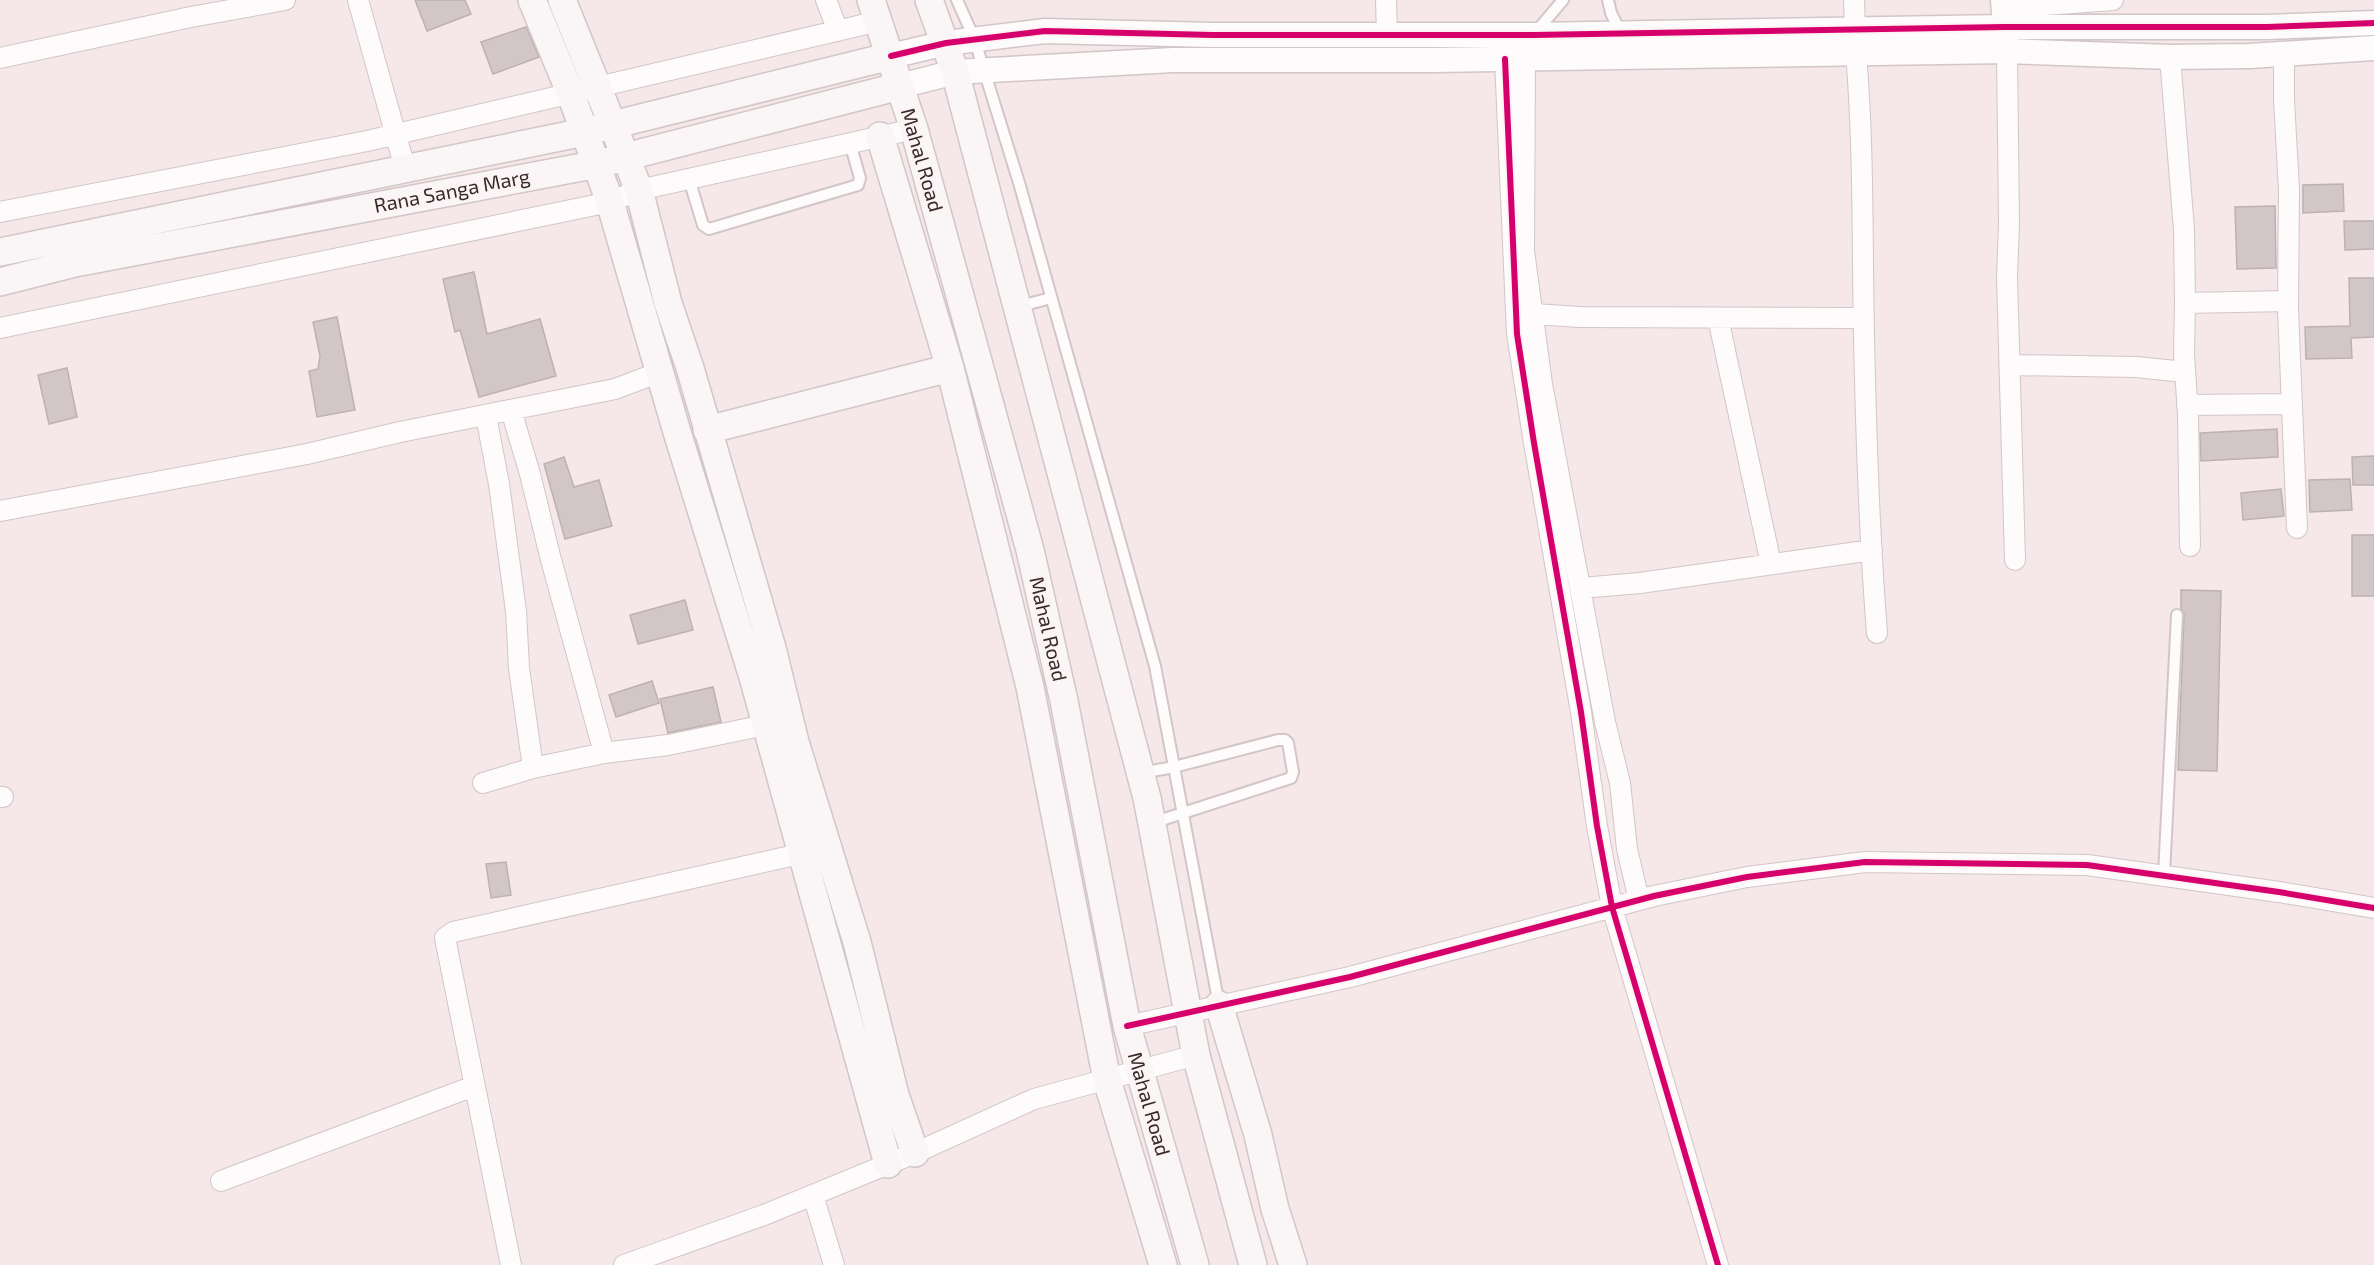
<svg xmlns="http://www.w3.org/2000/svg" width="2374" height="1265" font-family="'Exo 2',sans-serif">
<rect width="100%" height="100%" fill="#f6e7e8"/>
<path fill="#d2c6c7" stroke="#bdb1b2" stroke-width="1.5" d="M 415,0 L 465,0 L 471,14 L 427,31 Z
M 526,27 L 539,57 L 493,74 L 481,42 Z
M 2343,184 L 2344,211 L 2303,213 L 2303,185 Z
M 2275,206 L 2276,268 L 2237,269 L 2235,207 Z
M 2344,221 L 2374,221 L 2374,249 L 2345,250 Z
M 474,272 L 487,334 L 540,319 L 556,376 L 479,397 L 460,330 L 455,332 L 443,279 Z
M 2349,278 L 2374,278 L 2374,337 L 2351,338 L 2352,358 L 2306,359 L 2305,327 L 2350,326 Z
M 337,317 L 355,410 L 317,417 L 309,371 L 318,369 L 320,356 L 313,322 Z
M 67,368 L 77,417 L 49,424 L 38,375 Z
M 2277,429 L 2278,457 L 2201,461 L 2200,433 Z
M 2374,456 L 2374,485 L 2353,485 L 2352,457 Z
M 564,457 L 574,487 L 599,480 L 612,526 L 565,539 L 544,464 Z
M 2350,479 L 2352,510 L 2310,512 L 2309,480 Z
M 2281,489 L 2284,516 L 2243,520 L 2241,493 Z
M 2352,535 L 2374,535 L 2374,596 L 2352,596 Z
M 2181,590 L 2221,591 L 2217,771 L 2178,770 L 2184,615 L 2181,609 Z
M 685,600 L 693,630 L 638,644 L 630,615 Z
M 652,681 L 659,703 L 616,717 L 609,695 Z
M 713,687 L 721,722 L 668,733 L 660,699 Z
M 506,862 L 511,895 L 491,898 L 486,864 Z"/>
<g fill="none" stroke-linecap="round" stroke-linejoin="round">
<defs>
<path id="service" d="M 957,0 L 974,38 L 1020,186 L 1155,666 L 1219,1005
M 1608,0 L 1611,13 L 1621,33
M 1535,33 L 1563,0
M 689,179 L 703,225 L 709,229 L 858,185 L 860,178 L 850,143
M 1017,307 L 1051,298
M 1141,773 L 1174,767 L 1278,740 L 1285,740 L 1288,743 L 1293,772 L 1291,778 L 1152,823
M 2164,875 L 2177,615"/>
<path id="minor" d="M 358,0 L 405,168
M 826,0 L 838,31
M 1386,0 L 1387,35
M 1854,0 L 1855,29
M 2003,8 L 2113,0
M 2007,51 L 2009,224 L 2007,277 L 2015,560
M 1856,53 C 1864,148 1862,242 1864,336 C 1866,435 1869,534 1877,633
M 2284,53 L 2284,100 L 2289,190 L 2288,309 L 2297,528
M 2170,57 L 2184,229 L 2185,303 L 2184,354 L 2188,415 L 2190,546
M 0,58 L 191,17 L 285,0
M 1525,58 L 1524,251 L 1542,384 L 1605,722 L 1620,783 L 1627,849 L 1639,900
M 1505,59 L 1517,334 L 1534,443 L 1581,712 L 1597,826 L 1612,907 L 1718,1265
M 0,212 L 367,141 L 879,21
M 2185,303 L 2288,301
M 1534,314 L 1580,317 L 1864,318
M 1718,318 L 1771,564
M 0,328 L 610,202 L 639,190 L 914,129
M 2010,365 L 2136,367 L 2185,372
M 2187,405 L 2291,404
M 511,410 L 530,474 L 550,556 L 604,753 L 668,745 L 765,725
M 486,416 L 499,484 L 516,611 L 519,668 L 533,768 L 604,753
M 0,511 L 307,454 L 400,432 L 615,389 L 660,372
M 1581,588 L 1640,583 L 1872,550
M 483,783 L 533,768
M 0,797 L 3,797
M 1127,1026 L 1350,977 L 1654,896 L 1747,877 L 1865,862 L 2087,865 L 2279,892 L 2374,908
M 221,1181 L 474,1086
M 813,1195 L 834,1265
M 511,1265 L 445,938 L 453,932 L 804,853
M 624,1265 L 764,1215 L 915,1153 L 1034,1099 L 1196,1055"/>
<path id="tertiary" d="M 2003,0 L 2006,43
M 891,56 L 946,43 L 1045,31 L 1213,35 L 1533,35 L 2004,27 L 2267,27 L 2374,23
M 900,86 L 955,72 L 1173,60 L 1435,60 L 2007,51 L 2170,57 L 2250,56 L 2374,48"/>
<path id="secondary" d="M 532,0 L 570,92 L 610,202 L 677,432 L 753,677 L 888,1164
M 562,0 L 639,190 L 668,303 L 690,368 L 772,648 L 795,742 L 857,942 L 895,1095 L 915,1153
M 871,0 L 914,129 L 1030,550 L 1064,701 L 1127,1026 L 1195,1265
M 929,0 L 955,72 L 1147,798 L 1196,1055 L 1253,1265
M 880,136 L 950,368
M 0,252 L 584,132 L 891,56
M 0,282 L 75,263 L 598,164 L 900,86
M 707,430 L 950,368 L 1030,687 L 1107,1080 L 1163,1265
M 1219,1005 L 1258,1135 L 1275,1209 L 1293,1265"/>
</defs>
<use href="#service" stroke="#d2c6c7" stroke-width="14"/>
<use href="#minor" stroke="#d2c6c7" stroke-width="22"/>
<use href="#tertiary" stroke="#d2c6c7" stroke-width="27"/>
<use href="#secondary" stroke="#d2c6c7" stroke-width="30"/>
<use href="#service" stroke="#fefbfc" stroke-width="10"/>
<use href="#minor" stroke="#fefbfc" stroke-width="20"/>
<use href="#tertiary" stroke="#fefbfc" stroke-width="24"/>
<use href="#secondary" stroke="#faf5f6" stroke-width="27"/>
<defs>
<path id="cycleway" d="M 891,56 L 946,43 L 1045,31 L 1213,35 L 1533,35 L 2004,27 L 2267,27 L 2374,23
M 1505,59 L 1517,334 L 1534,443 L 1581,712 L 1597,826 L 1612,907 L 1718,1265
M 1127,1026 L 1350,977 L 1654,896 L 1747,877 L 1865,862 L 2087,865 L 2279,892 L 2374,908"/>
</defs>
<use href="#cycleway" stroke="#fef3f3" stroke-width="10"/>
<use href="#cycleway" stroke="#d6006c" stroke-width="6"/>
</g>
<g text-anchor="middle" stroke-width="4.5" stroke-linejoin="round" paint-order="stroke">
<g font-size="20" fill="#362b2c" stroke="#fef3f3">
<text transform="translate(922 160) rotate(74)" y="7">Mahal Road</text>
<text transform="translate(452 191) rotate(-11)" y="7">Rana Sanga Marg</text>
<text transform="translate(1048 629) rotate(77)" y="7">Mahal Road</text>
<text transform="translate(1149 1104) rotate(74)" y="7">Mahal Road</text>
</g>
</g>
</svg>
